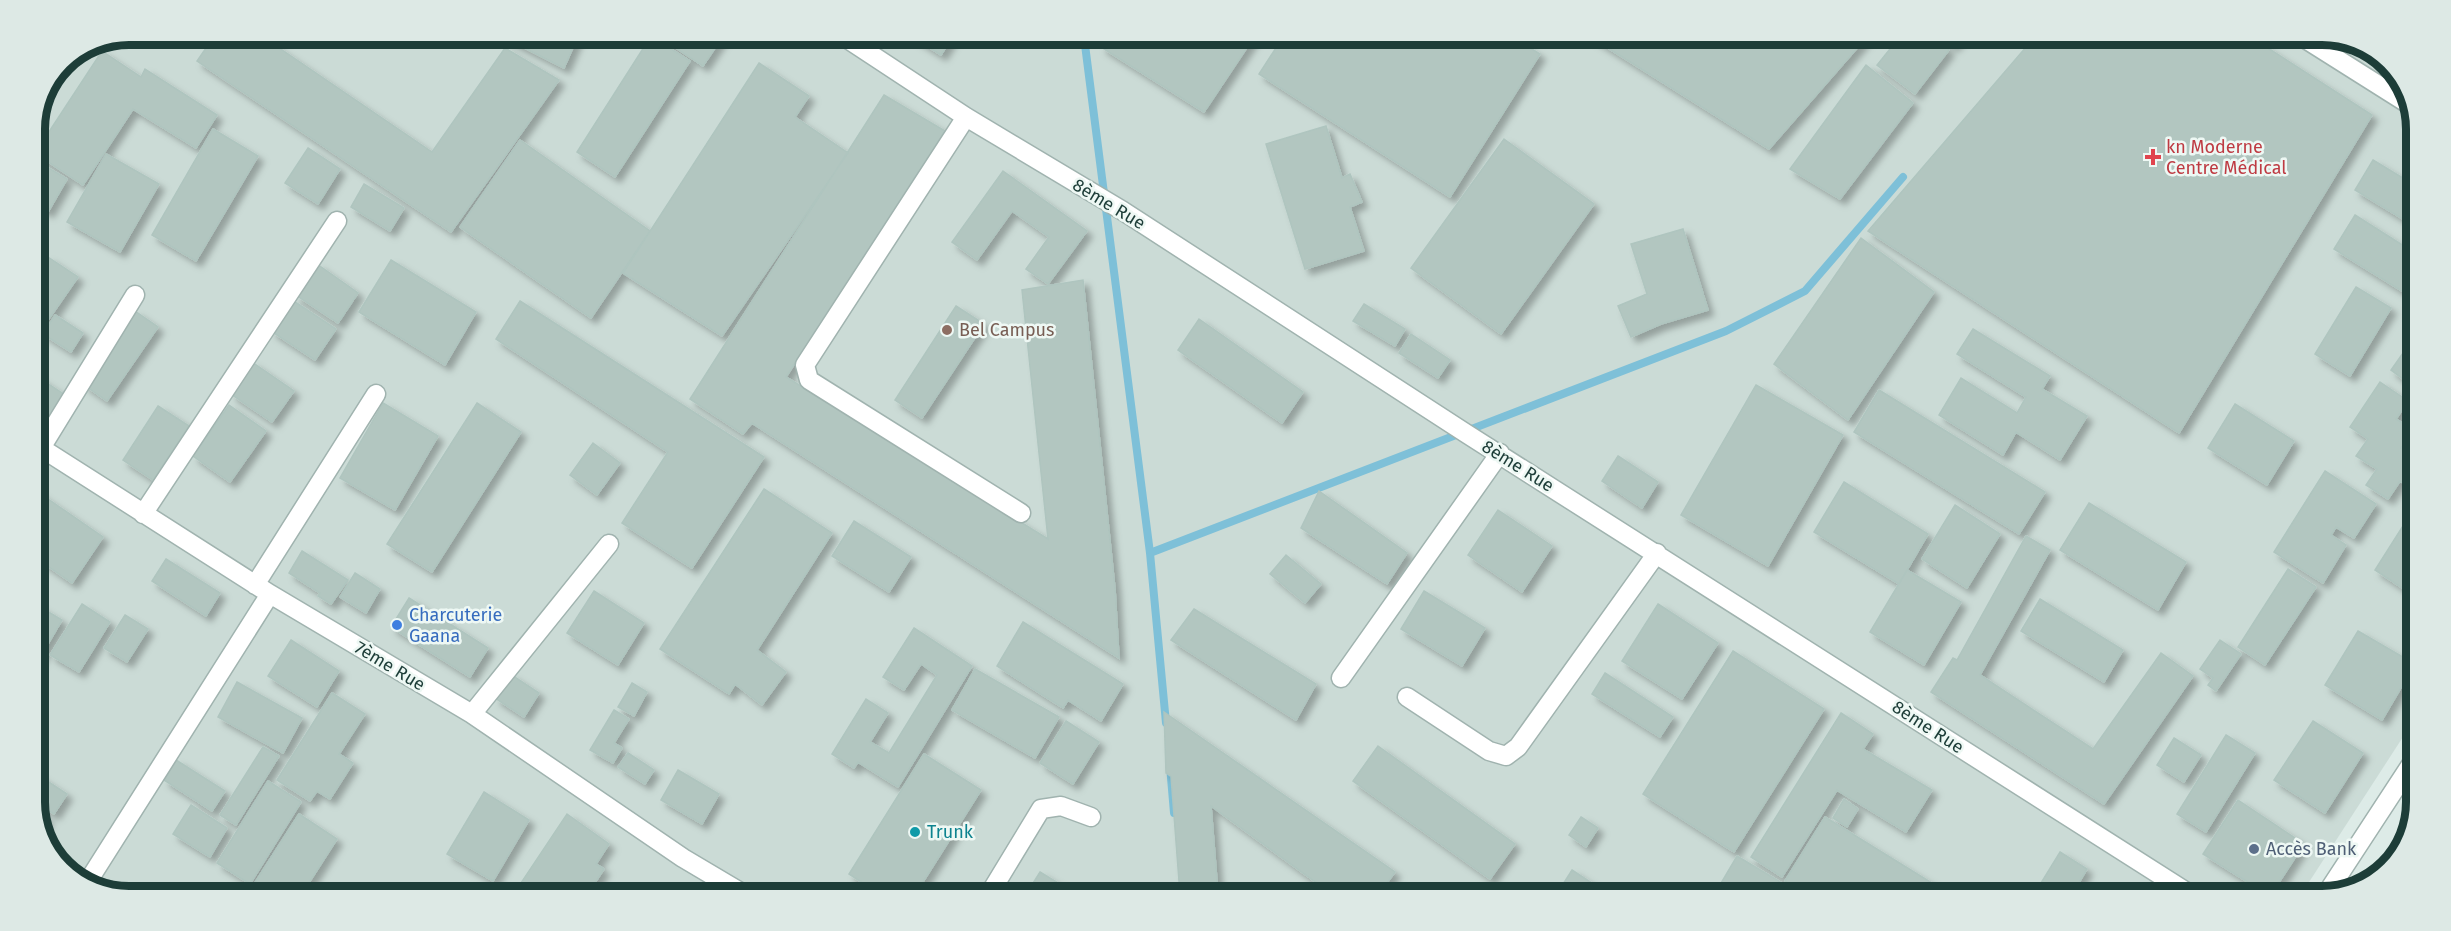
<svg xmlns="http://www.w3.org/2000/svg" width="2451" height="931" font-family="'Fira Sans',sans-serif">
<defs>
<filter id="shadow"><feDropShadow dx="5.5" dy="5.5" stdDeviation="3" flood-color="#0004"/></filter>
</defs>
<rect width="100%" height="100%" fill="#ddebe7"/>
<path fill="#cbdbd6" d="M 129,35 L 2353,40 L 2397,72 L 2416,123 L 2412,723 L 2300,896 L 98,891 L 54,859 L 35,808 L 35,123 L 62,62 Z"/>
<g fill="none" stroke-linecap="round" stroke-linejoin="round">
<path stroke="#7ec0d8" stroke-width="8" d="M 1084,37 L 1150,553 L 1166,723
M 1150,553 L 1726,331 L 1805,291 L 1903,177
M 1170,766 L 1174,813"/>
</g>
<path fill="#b2c6c0" stroke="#afc5bf" stroke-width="1.5" filter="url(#shadow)" d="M 215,35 L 277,35 L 272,43 L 432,152 L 505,48 L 559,80 L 451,232 L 197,61 Z
M 499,35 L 578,36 L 564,68 Z
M 651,36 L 690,61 L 615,177 L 577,152 Z
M 658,36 L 723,36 L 703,66 Z
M 911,36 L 953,36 L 941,55 Z
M 1107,37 L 1254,37 L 1204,112 L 1101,47 Z
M 1283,37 L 1514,38 L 1540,54 L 1450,197 L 1259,74 Z
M 1592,38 L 1865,39 L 1769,149 Z
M 1898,39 L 1935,39 L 1949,50 L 1915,94 L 1877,65 Z
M 1943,39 L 1959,39 L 1953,46 Z
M 2033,39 L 2254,39 L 2372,115 L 2179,433 L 1868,231 Z
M 102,51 L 141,77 L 145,69 L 217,115 L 196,148 L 133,109 L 83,185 L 35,153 Z
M 759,63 L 809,96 L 795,117 L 848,153 L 722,336 L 623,273 Z
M 1866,65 L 1913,103 L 1840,199 L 1790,169 Z
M 884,95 L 945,131 L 786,377 L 1048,539 L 1022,290 L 1083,280 L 1115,589 L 1119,658 L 752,423 L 743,434 L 690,399 Z
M 1326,126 L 1342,178 L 1350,174 L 1362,202 L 1350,207 L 1364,251 L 1305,269 L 1266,144 Z
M 213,129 L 258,156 L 196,261 L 152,235 Z
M 1504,139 L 1594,204 L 1501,334 L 1411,268 Z
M 520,140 L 650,231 L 591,318 L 460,227 Z
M 308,148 L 340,169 L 318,204 L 285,183 Z
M 106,154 L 159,184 L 120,252 L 67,222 Z
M 35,160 L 67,179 L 48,212 L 35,205 Z
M 2373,160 L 2416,186 L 2416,227 L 2355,190 Z
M 1003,171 L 1087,231 L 1048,284 L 1026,269 L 1049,237 L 1012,211 L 977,260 L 952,242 Z
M 364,184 L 404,208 L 390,231 L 351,207 Z
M 2355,215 L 2415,253 L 2415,287 L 2410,296 L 2334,249 Z
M 1683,229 L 1708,310 L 1661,324 L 1631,337 L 1618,306 L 1647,294 L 1631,244 Z
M 1861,238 L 1934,292 L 1848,420 L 1774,364 Z
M 48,257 L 78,277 L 37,336 L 35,334 L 35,276 Z
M 391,260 L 476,312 L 445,365 L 359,312 Z
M 317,264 L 358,293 L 338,323 L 296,295 Z
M 2356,287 L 2391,308 L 2350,376 L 2315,354 Z
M 292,300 L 336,329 L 315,360 L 271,331 Z
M 520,301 L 764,457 L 692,568 L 622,523 L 668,452 L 496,339 Z
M 1364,304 L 1405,329 L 1395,346 L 1353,321 Z
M 956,306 L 984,324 L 922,418 L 895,400 Z
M 135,311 L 158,327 L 107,401 L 83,384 Z
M 55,315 L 83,333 L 71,352 L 43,334 Z
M 1199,319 L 1303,392 L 1282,423 L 1178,350 Z
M 1973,329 L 2050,376 L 2042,389 L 2087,416 L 2060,460 L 2016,432 L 2003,455 L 1939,415 L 1961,378 L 2017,413 L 2026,397 L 1957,354 Z
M 1411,334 L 1450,360 L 1438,378 L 1399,353 Z
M 2415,336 L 2414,387 L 2391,370 Z
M 252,362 L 294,391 L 272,422 L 231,394 Z
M 35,375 L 65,395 L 47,422 L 35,413 Z
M 2380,382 L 2408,401 L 2396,419 L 2413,430 L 2401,448 L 2414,456 L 2414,481 L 2410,487 L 2400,481 L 2388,499 L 2366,485 L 2377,469 L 2356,456 L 2368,439 L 2350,427 Z
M 1756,385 L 1843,435 L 1768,566 L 1681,515 Z
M 1879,390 L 2045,492 L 2019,534 L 1854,432 Z
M 383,403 L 438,436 L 395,510 L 340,478 Z
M 477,403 L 521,432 L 432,572 L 387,544 Z
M 2235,404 L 2294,441 L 2267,485 L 2208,448 Z
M 229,405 L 266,431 L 230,482 L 193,456 Z
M 158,406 L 189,426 L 153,480 L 123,460 Z
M 593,443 L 620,463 L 597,495 L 570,475 Z
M 1618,456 L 1658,482 L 1642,508 L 1602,481 Z
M 2325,471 L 2376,504 L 2354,538 L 2336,527 L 2331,535 L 2346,545 L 2323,583 L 2274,552 Z
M 1844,482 L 1928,534 L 1899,584 L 1814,532 Z
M 764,489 L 832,533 L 757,650 L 786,672 L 762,705 L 735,684 L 729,694 L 660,649 Z
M 35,490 L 103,537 L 72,583 L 35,557 Z
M 1319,491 L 1407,553 L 1387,584 L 1301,528 Z
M 2089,503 L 2186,562 L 2158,610 L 2060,550 Z
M 1955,505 L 2000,534 L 1967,588 L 1922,559 Z
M 1498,510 L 1552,546 L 1522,592 L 1468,555 Z
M 2408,518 L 2414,521 L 2413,595 L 2375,570 Z
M 854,521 L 911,557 L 889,592 L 832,556 Z
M 2026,536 L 2050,550 L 1980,675 L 2093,749 L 2161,653 L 2193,676 L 2104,804 L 1931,692 L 1953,658 L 1957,660 Z
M 302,551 L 348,580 L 331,604 L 318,596 L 320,593 L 289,573 Z
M 1286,555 L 1321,584 L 1305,603 L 1270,574 Z
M 166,559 L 220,593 L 206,616 L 152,581 Z
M 2288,569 L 2316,587 L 2265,665 L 2238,647 Z
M 1907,570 L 1961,602 L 1924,665 L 1870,632 Z
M 355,573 L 380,589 L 366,613 L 340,597 Z
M 594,591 L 644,623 L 618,665 L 567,633 Z
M 1424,591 L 1485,628 L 1462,666 L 1401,629 Z
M 409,598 L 488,648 L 470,677 L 391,627 Z
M 2040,599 L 2123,650 L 2104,682 L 2021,631 Z
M 35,604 L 62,620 L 35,666 Z
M 82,604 L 110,622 L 79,672 L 50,655 Z
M 1658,604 L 1718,643 L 1682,699 L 1622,661 Z
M 1194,609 L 1316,684 L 1296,720 L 1171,640 Z
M 125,615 L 148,629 L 127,662 L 104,648 Z
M 1023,622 L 1123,684 L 1101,721 L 1068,700 L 1063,708 L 997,666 Z
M 914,628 L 972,666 L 898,787 L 858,762 L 854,768 L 832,754 L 866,699 L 888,713 L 870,742 L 889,753 L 937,675 L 921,664 L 904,690 L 883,677 Z
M 2358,631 L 2413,663 L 2412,669 L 2382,720 L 2325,685 Z
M 291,640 L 339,671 L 317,707 L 268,676 Z
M 2220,640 L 2241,654 L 2216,691 L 2208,685 L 2213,678 L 2200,669 Z
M 1733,651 L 1824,709 L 1734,852 L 1643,794 Z
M 975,669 L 1059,717 L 1035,758 L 952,710 Z
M 1605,673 L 1673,717 L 1660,737 L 1592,694 Z
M 510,674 L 539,693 L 524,717 L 495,698 Z
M 237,682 L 302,718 L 283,753 L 218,717 Z
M 632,683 L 647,692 L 634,716 L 618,707 Z
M 332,693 L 365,714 L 339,754 L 353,763 L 330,799 L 317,791 L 310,801 L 277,780 Z
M 614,710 L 629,719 L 614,743 L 622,748 L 613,763 L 590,750 Z
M 1164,712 L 1395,872 L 1379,894 L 1332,894 L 1211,806 L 1218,894 L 1180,894 L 1171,776 L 1166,773 Z
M 1841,713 L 1873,734 L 1863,749 L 1932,790 L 1906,832 L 1837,790 L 1782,877 L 1751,857 Z
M 1066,721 L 1099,742 L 1073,784 L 1040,763 Z
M 2313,721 L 2363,753 L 2325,813 L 2274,780 Z
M 2226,735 L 2255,753 L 2206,832 L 2177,814 Z
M 2174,738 L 2201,755 L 2184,782 L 2157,765 Z
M 1378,746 L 1515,844 L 1490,879 L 1353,781 Z
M 263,747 L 279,756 L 236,825 L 220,815 Z
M 628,753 L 654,770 L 645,784 L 618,767 Z
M 924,754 L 981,790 L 916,893 L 878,893 L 849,874 Z
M 176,760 L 225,791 L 212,811 L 164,780 Z
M 678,770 L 719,794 L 702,824 L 661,800 Z
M 35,773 L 67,794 L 54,814 L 35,802 Z
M 268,781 L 301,802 L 250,884 L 217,863 Z
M 484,792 L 529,820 L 493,881 L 447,854 Z
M 1844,799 L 1858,809 L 1847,827 L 1833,818 Z
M 2238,800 L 2304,844 L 2270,896 L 2203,854 Z
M 191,805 L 227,828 L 210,857 L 173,834 Z
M 35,810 L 48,818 L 42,827 Z
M 299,814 L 337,839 L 303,892 L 249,892 Z
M 567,814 L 609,844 L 596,864 L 604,869 L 589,892 L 515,892 Z
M 1581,817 L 1598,828 L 1586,847 L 1569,835 Z
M 1825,817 L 1953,896 L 1806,895 L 1785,881 Z
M 2060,852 L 2087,869 L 2071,896 L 2033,896 Z
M 1737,856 L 1800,894 L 1799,895 L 1714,895 Z
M 1572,870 L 1610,895 L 1556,895 Z
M 1040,872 L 1076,894 L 1015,893 L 1021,883 L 1030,888 Z
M 399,884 L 414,892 L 395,892 Z"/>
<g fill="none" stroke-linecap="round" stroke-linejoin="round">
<defs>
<path id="street" d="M 843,36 L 966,117 L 1123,211 L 1467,434 L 2193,896
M 2307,40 L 2410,105
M 966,117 L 805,365 L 809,380 L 1021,513
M 35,444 L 270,594 L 472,714 L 683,858 L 742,893
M 41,448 L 135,295
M 143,514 L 337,221
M 255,585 L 376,394
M 1341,678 L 1500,453
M 1407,697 L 1489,751 L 1506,756 L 1518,747 L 1657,553
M 472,714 L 609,544
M 87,883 L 270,594
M 990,893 L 1041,809 L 1061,806 L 1091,817
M 2325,896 L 2412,763"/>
</defs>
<use href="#street" stroke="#a0b3af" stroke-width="21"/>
<use href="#street" stroke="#fff" stroke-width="18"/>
</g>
<path fill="#e0444e" stroke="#eef8f4" stroke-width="2" d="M2150 148h6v6h6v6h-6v6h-6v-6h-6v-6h6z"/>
<circle fill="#8d6e63" stroke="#eef8f4" stroke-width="2" cx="947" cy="330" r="6"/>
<circle fill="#3f7fe0" stroke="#eef8f4" stroke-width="2" cx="397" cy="625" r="6"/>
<circle fill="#0f9aa8" stroke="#eef8f4" stroke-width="2" cx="915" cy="832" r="6"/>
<circle fill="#5c6f8a" stroke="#eef8f4" stroke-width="2" cx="2254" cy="849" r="6"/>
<g text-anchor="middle" stroke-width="5" stroke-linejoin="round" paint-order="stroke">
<g font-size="18" fill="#be3a42" stroke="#eef8f4" text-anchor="start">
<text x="2166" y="153">kn Moderne<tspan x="2166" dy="21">Centre Médical</tspan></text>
</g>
<g font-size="18" fill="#1d3d38" stroke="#eef8f4">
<text transform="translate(1109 204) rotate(31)" y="6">8ème Rue</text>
<text transform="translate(1518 466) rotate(32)" y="6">8ème Rue</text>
<text transform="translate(390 666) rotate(31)" y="6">7ème Rue</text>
<text transform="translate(1928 727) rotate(33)" y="6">8ème Rue</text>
</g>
<g font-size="18" fill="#785e54" stroke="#eef8f4" text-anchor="start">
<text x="959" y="336">Bel Campus</text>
</g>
<g font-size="18" fill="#366cbe" stroke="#eef8f4" text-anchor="start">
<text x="409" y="621">Charcuterie<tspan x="409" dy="21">Gaana</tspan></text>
</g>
<g font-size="18" fill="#0d838f" stroke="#eef8f4" text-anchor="start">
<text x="927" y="838">Trunk</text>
</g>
<g font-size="18" fill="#4e5e75" stroke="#eef8f4" text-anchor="start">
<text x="2266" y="855">Accès Bank</text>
</g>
</g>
<path d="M0 0H2451V931H0ZM129 45H2322A84 84 0 0 1 2406 129V802A84 84 0 0 1 2322 886H129A84 84 0 0 1 45 802V129A84 84 0 0 1 129 45Z" fill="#dde9e5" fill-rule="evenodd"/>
<path fill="none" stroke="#1d3d38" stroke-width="8" d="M129 45H2322A84 84 0 0 1 2406 129V802A84 84 0 0 1 2322 886H129A84 84 0 0 1 45 802V129A84 84 0 0 1 129 45Z"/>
</svg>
